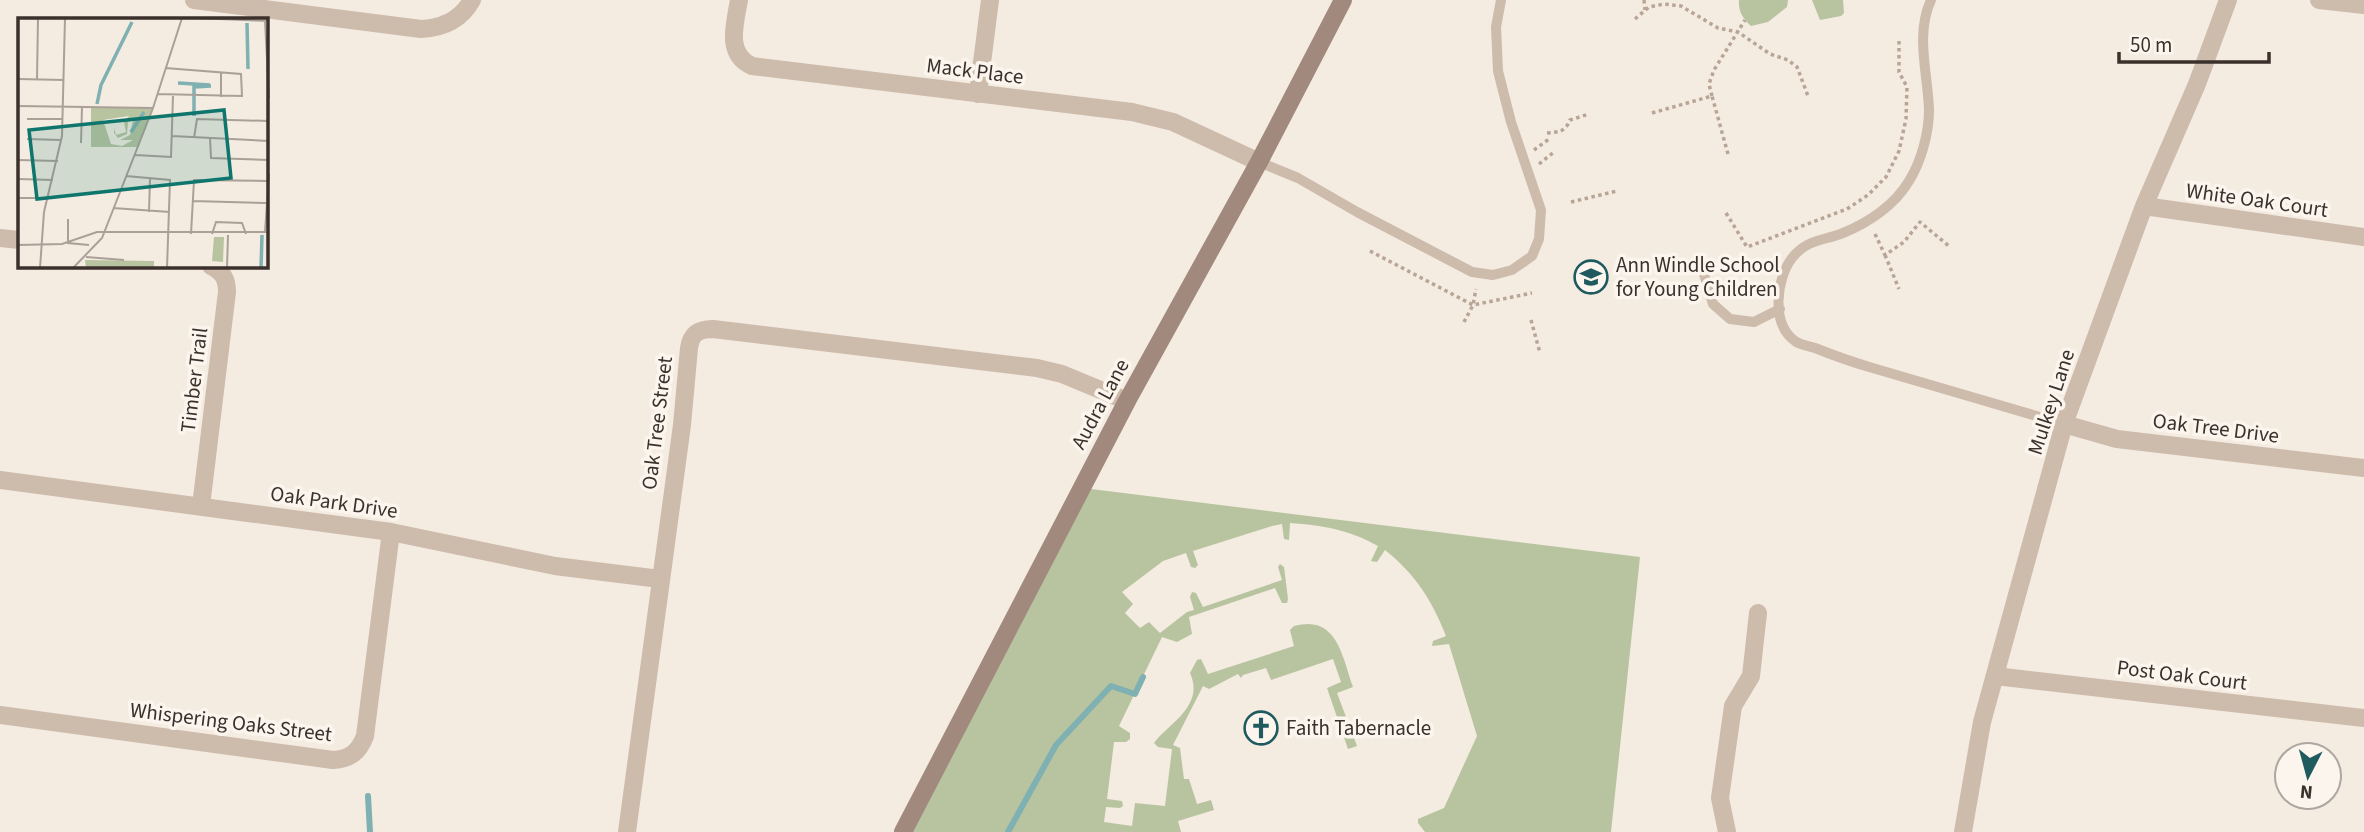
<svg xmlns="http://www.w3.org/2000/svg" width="2364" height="832" font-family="'Source Sans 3',sans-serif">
<rect width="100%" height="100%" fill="#f4ebe1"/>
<path fill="#b8c4a0" d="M 1739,0 L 1788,0 L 1787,7 L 1768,22 L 1751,26 C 1743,19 1738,11 1739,0 Z
M 1812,0 L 1843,0 L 1844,13 L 1841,16 L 1820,20 Z
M 1083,488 L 1640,557 L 1611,832 L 1425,832 L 1418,823 L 1418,819 L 1444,808 L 1477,736 L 1449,644 L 1432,646 L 1433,641 L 1446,636 C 1432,600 1415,574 1385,550 L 1377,562 L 1371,561 L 1378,546 C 1350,530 1322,525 1290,523 L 1289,540 L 1284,539 L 1282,524 L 1272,526 L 1193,551 L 1198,565 L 1195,568 L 1191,567 L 1186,553 L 1163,561 L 1122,592 L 1133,604 L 1125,613 L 1140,628 L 1149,622 L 1160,633 L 1187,612 L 1194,610 L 1190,597 L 1192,592 L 1196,593 L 1203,607 L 1282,580 L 1278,567 L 1280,564 L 1284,567 L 1288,599 L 1287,603 L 1282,603 L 1275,588 L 1189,617 L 1192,634 L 1177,642 L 1162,637 L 1119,726 L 1130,733 L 1130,739 L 1126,742 L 1114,742 L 1107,799 L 1122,801 L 1123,806 L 1120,808 L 1106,807 L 1104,822 L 1132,826 L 1135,803 L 1165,806 L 1172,749 L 1158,747 L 1154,743 C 1169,723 1205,706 1190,673 L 1197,660 L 1201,659 L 1208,674 L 1294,646 L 1290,630 L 1294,626 C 1337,614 1342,656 1353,687 L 1337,693 L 1357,746 L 1348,749 L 1327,688 L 1341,682 L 1333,659 L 1271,680 L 1266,668 L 1243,675 L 1241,678 L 1238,674 L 1209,689 L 1203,686 L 1173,745 L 1180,748 L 1184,779 L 1189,779 L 1197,804 L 1211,800 L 1214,810 L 1178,821 L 1181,832 L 903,832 Z"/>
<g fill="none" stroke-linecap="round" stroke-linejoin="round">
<path stroke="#7fb0b2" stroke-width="6" d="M 368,796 L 370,832
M 1008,832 L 1056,745 L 1111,686 L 1135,694 L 1143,677"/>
<path stroke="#b9a596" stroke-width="3.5" stroke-dasharray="3.5 3.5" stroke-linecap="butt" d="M 1644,0 L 1645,10
M 1635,19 L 1649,7 L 1664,4 L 1681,6 L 1718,28 L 1738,32 L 1770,54 L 1788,60 L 1797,67 L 1808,96
M 1712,96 L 1709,84 L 1714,70 L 1745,20
M 1652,113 L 1712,96 L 1728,154
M 1547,133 C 1559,132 1565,132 1570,120 L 1589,114
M 1534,150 L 1549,139
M 1539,164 L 1554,152
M 1571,202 L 1617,191
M 1726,213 L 1747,247 L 1847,209 L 1868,195 L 1886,177 L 1899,151 L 1906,119 L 1907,87 L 1899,72 L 1899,41
M 1875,234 L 1885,255 L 1904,242 L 1920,222 L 1950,247
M 1370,251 L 1473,305 L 1532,293
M 1885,255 L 1899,289
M 1531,320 L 1540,353
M 1464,322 L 1473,305 L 1476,289"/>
<path stroke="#cdbbac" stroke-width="10" d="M 1931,0 C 1915,35 1928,74 1929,110 C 1929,133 1921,162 1909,181 C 1895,205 1868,223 1843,233 C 1823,241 1807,239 1792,258 C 1776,279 1771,324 1795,341 C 1800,345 1809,346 1815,348 C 1835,356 1855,363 1876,369 C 1939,387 2001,406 2064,424
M 1259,162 L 1298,178 L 1357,212 L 1472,272 L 1493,275 L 1512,270 L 1532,256 L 1539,239 L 1541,210 L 1511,122 L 1498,71 L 1496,27 L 1501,0
M 1702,267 L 1713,304 L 1730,319 L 1754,322 L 1780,309"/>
<path stroke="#cdbbac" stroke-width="18" d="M 194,0 L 421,29 C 443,28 461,20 472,0
M 739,0 C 735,24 725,54 752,66 L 1132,112 L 1173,122 L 1259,162
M 2319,0 L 2364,5
M 978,94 L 990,0
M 2144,206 L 2364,237
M 0,238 L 19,240
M 2064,424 L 2117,439 L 2364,468
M 0,480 L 391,532 L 555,566 L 660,579
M 201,506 L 227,292 C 227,279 223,272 211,266
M 1995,676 L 2364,718
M 0,715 L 333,760 C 350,759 359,752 365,736 L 391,532
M 627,832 L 682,425 L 689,348 C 691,334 698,329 713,329 L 1037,368 L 1062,374 L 1127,401
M 1727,832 L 1720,798 L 1733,706 L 1751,676 L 1758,613
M 1963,832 L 1982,722 L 2064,424 L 2144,206 L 2197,84 L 2228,0"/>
<path stroke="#a18a7d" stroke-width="18" d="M 903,832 L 1127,401 L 1259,162 L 1343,0"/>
</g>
<defs>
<symbol id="school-ring" viewBox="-11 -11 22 22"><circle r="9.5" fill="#fbf5ee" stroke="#1f5a5e" stroke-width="1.5"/><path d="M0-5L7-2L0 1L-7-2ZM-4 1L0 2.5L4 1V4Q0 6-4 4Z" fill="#1f5a5e"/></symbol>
<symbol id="church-ring" viewBox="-11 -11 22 22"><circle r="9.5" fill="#fbf5ee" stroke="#1f5a5e" stroke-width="1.5"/><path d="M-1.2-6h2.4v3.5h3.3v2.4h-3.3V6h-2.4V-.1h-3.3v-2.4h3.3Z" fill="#1f5a5e"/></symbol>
</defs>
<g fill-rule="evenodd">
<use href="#school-ring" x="1572" y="258" width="38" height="38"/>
<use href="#church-ring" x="1242" y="709" width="38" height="38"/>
</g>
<g text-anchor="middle" stroke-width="7" stroke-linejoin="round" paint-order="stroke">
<g font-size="21" fill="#3b302b" stroke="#fbf5ee">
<text transform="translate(975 71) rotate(7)" y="7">Mack Place</text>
<text transform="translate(2257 200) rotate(8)" y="7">White Oak Court</text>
<text transform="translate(194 380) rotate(-83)" y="7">Timber Trail</text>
<text transform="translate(2051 402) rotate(-72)" y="7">Mulkey Lane</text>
<text transform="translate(1100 404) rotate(-62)" y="7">Audra Lane</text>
<text transform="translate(657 423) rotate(-83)" y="7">Oak Tree Street</text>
<text transform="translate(2216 428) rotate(7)" y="7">Oak Tree Drive</text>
<text transform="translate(334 502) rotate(8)" y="7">Oak Park Drive</text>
<text transform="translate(2182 675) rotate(7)" y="7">Post Oak Court</text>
<text transform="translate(231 722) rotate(7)" y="7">Whispering Oaks Street</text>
</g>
<g font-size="21" fill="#3b302b" stroke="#fbf5ee" text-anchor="start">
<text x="1616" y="272">Ann Windle School<tspan x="1616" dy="24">for Young Children</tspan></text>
<text x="1286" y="735">Faith Tabernacle</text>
</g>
</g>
<g transform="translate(18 18)">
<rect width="250" height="250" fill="#f4ebe1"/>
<path d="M 73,89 L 135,90 L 120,129 L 73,129 ZM 111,98 L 106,104 L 108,114 L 98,117 L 96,110 L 96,115 L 100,120 L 109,116 L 110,104 L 115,102 L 112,117 L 102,122 L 115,122 L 104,128 L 93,126 L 85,102 ZM 196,219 L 206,219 L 205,244 L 194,243 ZM 67,242 L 136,243 L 136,250 L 68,250 Z" fill="#b8c4a0" fill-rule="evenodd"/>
<path fill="none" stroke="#7fb0b2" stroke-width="3.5" d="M 229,5 L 230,51M 160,65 L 192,67M 79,86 L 83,67 L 114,4M 176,98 L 176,69 L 193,68M 113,114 L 126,94M 243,250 L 244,217"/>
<path fill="none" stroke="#aaa098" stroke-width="2" d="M 176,0 L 251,3M 247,3 L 251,80M 0,61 L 46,62M 19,61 L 20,0M 139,76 L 224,78 L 223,56 L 147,50M 203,79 L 203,55M 0,88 L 135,90M 9,101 L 45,101M 154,118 L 251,123M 176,120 L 179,101 L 251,103M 192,120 L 193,140 L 251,142M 9,121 L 43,122M 63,125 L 64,89M 117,137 L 153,139 L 155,78M 0,142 L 40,143M 108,158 L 152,162 L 149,250M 0,161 L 35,162M 0,180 L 30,180M 174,183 L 248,185M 95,190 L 152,194M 131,194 L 132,161M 50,201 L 50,225 L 71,227M 247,214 L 251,156M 173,216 L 176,162 L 250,163M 194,216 L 198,204 L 224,205 L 228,216M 0,227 L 44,226 L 79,214 L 251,214M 68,239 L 106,242M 22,250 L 26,194 L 44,118 L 47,0M 55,250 L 84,220 L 135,90 L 164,0M 209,250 L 210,217"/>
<path fill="#0f766e" fill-opacity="0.15" stroke="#0f766e" stroke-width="3.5" d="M 206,92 L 213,160 L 19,181 L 11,112 Z"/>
<rect width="250" height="250" fill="none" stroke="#3b302b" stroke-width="3.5"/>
</g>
<g transform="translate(2308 776) rotate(186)"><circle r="33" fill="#fbf5ee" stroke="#aea6a0" stroke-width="2"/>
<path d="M0-5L12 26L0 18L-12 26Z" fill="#1f5a5e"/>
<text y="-10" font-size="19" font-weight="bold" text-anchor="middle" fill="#3b302b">N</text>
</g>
<path d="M2119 52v10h150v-10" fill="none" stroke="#3b302b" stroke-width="3.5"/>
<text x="2130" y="52" font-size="21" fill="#3b302b" stroke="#fbf5ee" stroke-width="5" paint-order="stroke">50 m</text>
</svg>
